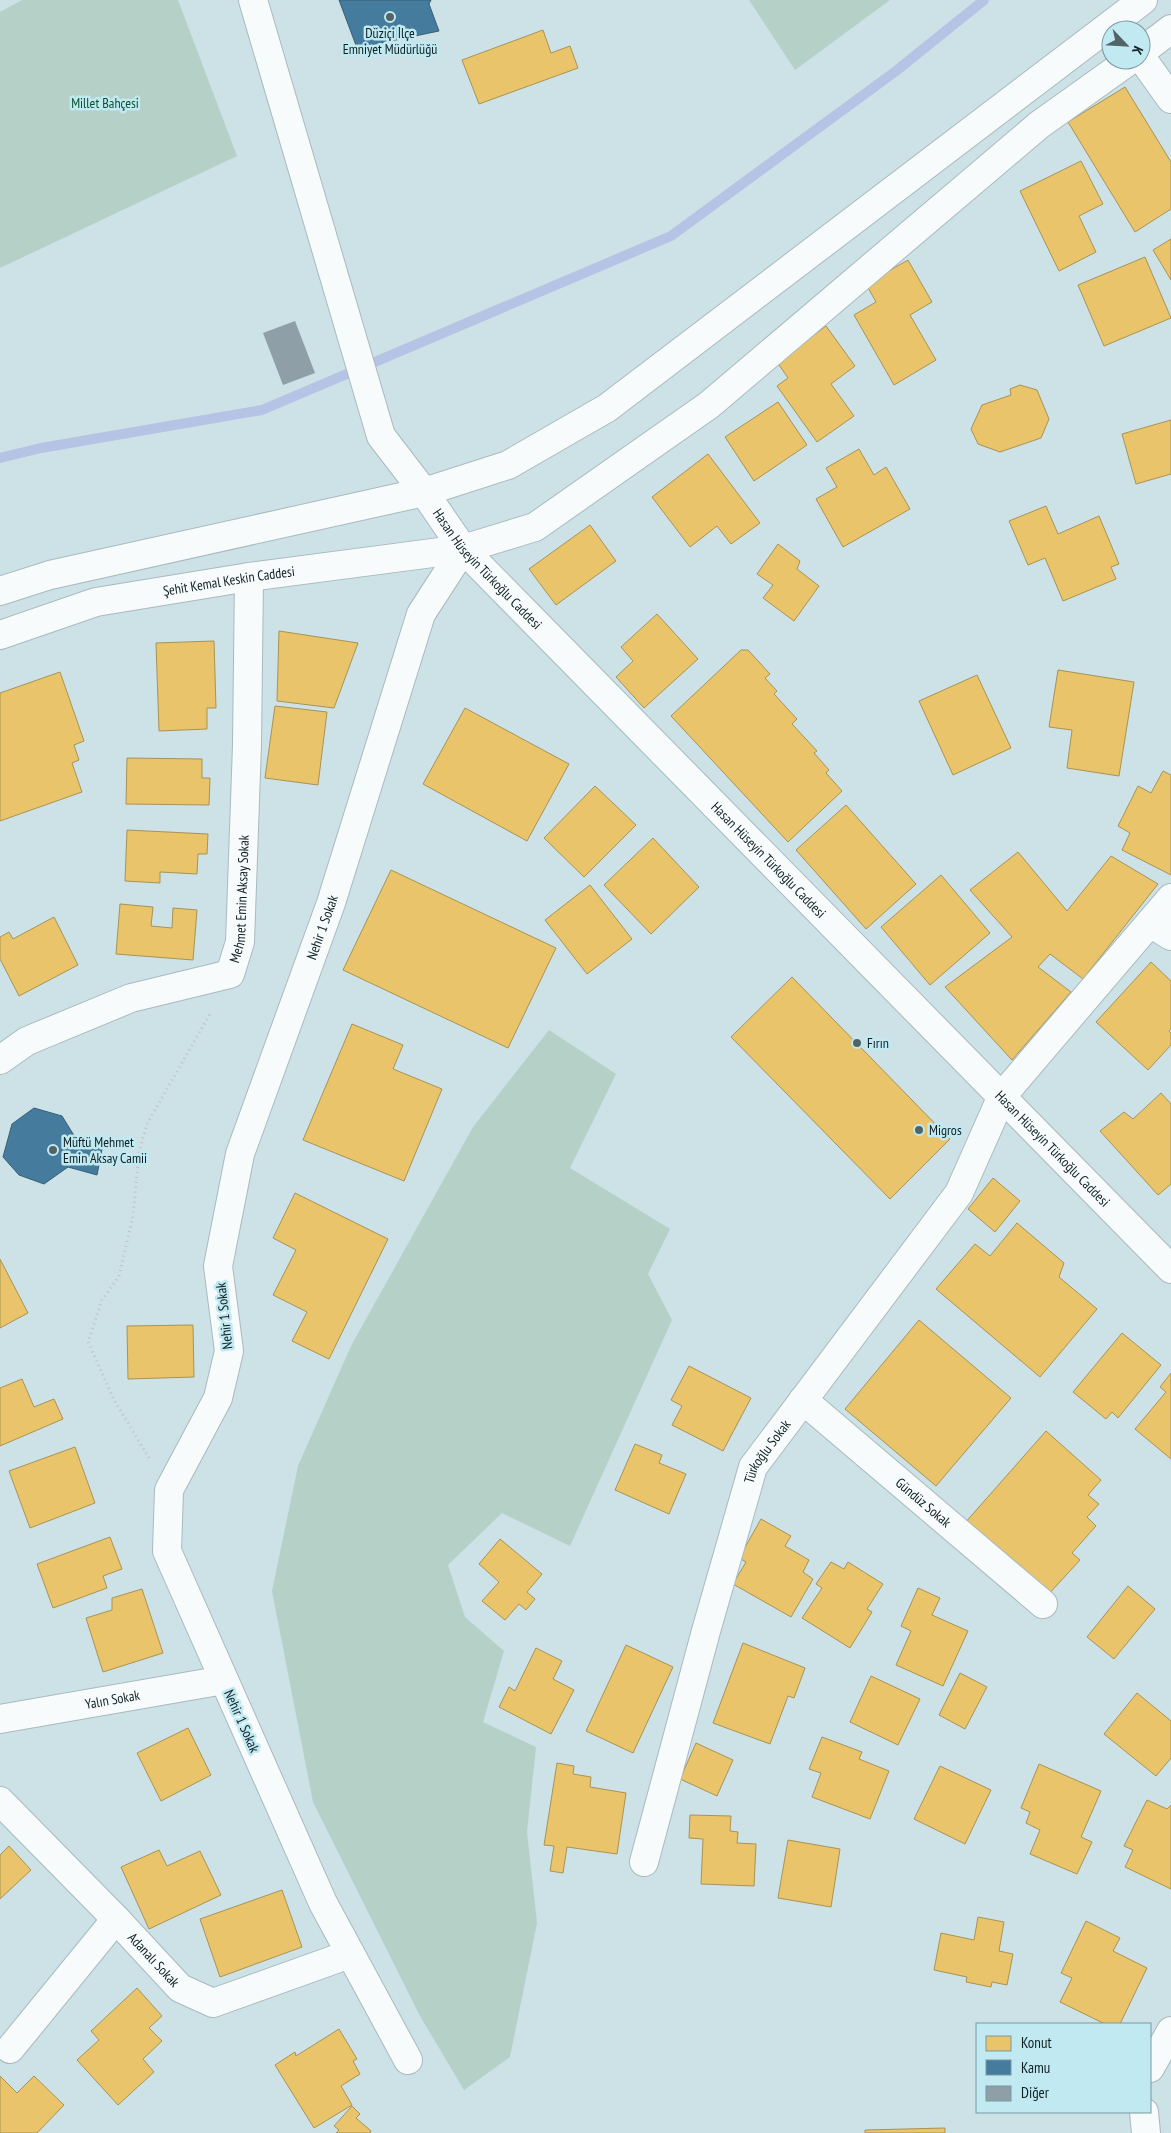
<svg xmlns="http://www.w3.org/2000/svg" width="1171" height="2133" font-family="'PT Sans Narrow',sans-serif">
<rect width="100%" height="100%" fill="#cce2e7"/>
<path fill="#b5d0c6" d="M 22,0 L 178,0 L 237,156 L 0,268 L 0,12 Z
M 749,0 L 890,0 L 795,70 Z
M 549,1030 L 616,1074 L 570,1168 L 670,1229 L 648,1274 L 672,1320 L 570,1546 L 502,1513 L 448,1565 L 465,1617 L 504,1651 L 483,1722 L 536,1747 L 527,1832 L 537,1923 L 510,2057 L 464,2090 L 420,2016 L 313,1802 L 272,1591 L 298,1466 L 351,1346 L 473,1127 Z"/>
<path fill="#e9c46a" stroke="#a89355" d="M 543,30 L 551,53 L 570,46 L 578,68 L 479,104 L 462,60 Z
M 1125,87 L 1171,162 L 1171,209 L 1135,232 L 1068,122 Z
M 1081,161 L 1103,204 L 1079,216 L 1096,252 L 1059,271 L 1020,191 Z
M 1171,239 L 1171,280 L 1153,250 Z
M 1145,257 L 1171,318 L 1104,346 L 1078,285 Z
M 908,260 L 932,302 L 910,315 L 936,360 L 894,385 L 854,315 L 876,302 L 866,284 Z
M 826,326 L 855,366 L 831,384 L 854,416 L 817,442 L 777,386 L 788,378 L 777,362 Z
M 1020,385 L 1037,390 L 1049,419 L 1041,438 L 1000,452 L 978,444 L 971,429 L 982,405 L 1011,395 L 1010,389 Z
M 778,402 L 807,445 L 754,481 L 725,437 Z
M 1171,420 L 1171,474 L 1136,484 L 1122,434 Z
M 859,449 L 874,475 L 886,467 L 910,509 L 843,547 L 816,499 L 837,487 L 826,468 Z
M 708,454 L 760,523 L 731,544 L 717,526 L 690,547 L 652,497 Z
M 1046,506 L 1058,534 L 1099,516 L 1119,564 L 1111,567 L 1116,579 L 1063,601 L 1045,558 L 1028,565 L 1009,521 Z
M 590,525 L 616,561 L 556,605 L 529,569 Z
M 778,544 L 800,561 L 797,569 L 819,586 L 794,621 L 763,598 L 773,585 L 757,574 Z
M 657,614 L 698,659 L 644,708 L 616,677 L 633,661 L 621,647 Z
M 279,631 L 358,643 L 334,708 L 277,701 Z
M 214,641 L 216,708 L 207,708 L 207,729 L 159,731 L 156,643 Z
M 741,650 L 748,650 L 770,674 L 765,678 L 777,691 L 774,694 L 797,719 L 792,724 L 817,751 L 814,753 L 829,770 L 826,773 L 842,791 L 788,842 L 671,716 Z
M 1058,670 L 1134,682 L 1119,776 L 1067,768 L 1072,730 L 1049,727 Z
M 60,672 L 84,741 L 74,745 L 79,760 L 72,763 L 82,792 L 0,821 L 0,693 Z
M 977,675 L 1011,748 L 953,775 L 919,701 Z
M 275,706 L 327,712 L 318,785 L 265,778 Z
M 465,708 L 569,764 L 527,841 L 423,784 Z
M 127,758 L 202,759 L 202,778 L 210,778 L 209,805 L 126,804 Z
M 1163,771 L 1171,775 L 1171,875 L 1122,850 L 1130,833 L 1118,826 L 1138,786 L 1151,793 Z
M 595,786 L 636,825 L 584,877 L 544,838 Z
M 846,805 L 916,884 L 866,929 L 796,850 Z
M 127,830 L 208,834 L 207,854 L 198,854 L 197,874 L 160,872 L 160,883 L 125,881 Z
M 653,838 L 699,887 L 651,934 L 604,885 Z
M 1018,852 L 1067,911 L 1111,856 L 1158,884 L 1083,979 L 1050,954 L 1038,967 L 1071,992 L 1012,1060 L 945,987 L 1012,937 L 970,890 Z
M 391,870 L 556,948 L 508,1048 L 343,970 Z
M 941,875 L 990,933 L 930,985 L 881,927 Z
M 590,885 L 632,939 L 587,974 L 545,920 Z
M 120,904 L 153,907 L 151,926 L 172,928 L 173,908 L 197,910 L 193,960 L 116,954 Z
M 54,917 L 78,965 L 19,996 L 0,959 L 0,937 L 9,932 L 13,939 Z
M 1151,962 L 1171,981 L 1171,1029 L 1169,1031 L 1171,1033 L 1171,1045 L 1148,1070 L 1096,1022 Z
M 792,977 L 950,1139 L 890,1199 L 731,1037 Z
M 352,1024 L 403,1045 L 393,1069 L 442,1089 L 404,1181 L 303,1140 Z
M 1161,1093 L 1171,1104 L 1171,1184 L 1158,1195 L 1100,1131 L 1124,1112 L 1133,1119 Z
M 993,1178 L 1020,1201 L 995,1232 L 968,1209 Z
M 295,1193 L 388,1239 L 329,1359 L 292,1341 L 307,1312 L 273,1295 L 296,1250 L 273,1238 Z
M 1017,1223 L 1064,1263 L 1059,1277 L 1097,1309 L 1040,1377 L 936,1289 L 975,1244 L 990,1256 Z
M 0,1259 L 28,1313 L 0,1328 Z
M 919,1320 L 1011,1398 L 936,1486 L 845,1409 Z
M 193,1325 L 194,1377 L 128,1379 L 127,1326 Z
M 1122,1333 L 1161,1365 L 1118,1418 L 1112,1412 L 1106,1419 L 1073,1392 Z
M 689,1366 L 751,1398 L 723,1451 L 672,1425 L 682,1406 L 671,1400 Z
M 1171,1373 L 1171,1459 L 1135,1429 L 1166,1392 L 1160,1387 Z
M 22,1379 L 34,1407 L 54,1399 L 63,1419 L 0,1446 L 0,1388 Z
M 1046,1431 L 1101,1480 L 1088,1495 L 1099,1504 L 1087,1517 L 1096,1526 L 1072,1553 L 1080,1560 L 1046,1597 L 964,1524 Z
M 635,1444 L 662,1455 L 659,1463 L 686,1474 L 669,1514 L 615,1490 Z
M 75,1447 L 95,1503 L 30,1528 L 9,1471 Z
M 761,1519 L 791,1536 L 785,1546 L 809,1560 L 803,1572 L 813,1579 L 791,1617 L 733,1584 L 746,1562 L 739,1558 Z
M 110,1537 L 122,1569 L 103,1576 L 107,1588 L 53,1608 L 37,1564 Z
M 500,1539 L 542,1574 L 527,1592 L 535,1599 L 526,1610 L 519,1604 L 505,1620 L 482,1601 L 499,1582 L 479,1564 Z
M 831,1562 L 844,1569 L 848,1562 L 883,1584 L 867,1609 L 872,1612 L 850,1648 L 802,1618 L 822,1588 L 816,1584 Z
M 1128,1586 L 1155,1609 L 1114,1659 L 1087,1637 Z
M 918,1588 L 940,1598 L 932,1615 L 968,1631 L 943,1686 L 896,1665 L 911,1631 L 901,1626 Z
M 142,1589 L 163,1653 L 103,1672 L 86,1618 L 112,1610 L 112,1598 Z
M 743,1643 L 805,1668 L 794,1698 L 788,1696 L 770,1744 L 713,1723 Z
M 626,1645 L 673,1667 L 633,1753 L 586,1731 Z
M 536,1648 L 562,1661 L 553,1679 L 574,1690 L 551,1734 L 499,1707 L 509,1687 L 515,1691 Z
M 960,1673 L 987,1687 L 965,1729 L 939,1715 Z
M 871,1676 L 920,1699 L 898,1745 L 850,1722 Z
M 1137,1693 L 1171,1721 L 1171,1758 L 1156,1776 L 1104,1734 Z
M 188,1728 L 211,1775 L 161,1801 L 137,1753 Z
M 822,1737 L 862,1752 L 859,1759 L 889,1771 L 870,1819 L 812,1797 L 821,1773 L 809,1769 Z
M 696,1743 L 733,1760 L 717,1796 L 680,1779 Z
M 557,1763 L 574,1766 L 573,1774 L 591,1777 L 590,1787 L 626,1793 L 617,1854 L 567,1847 L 563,1873 L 550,1871 L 554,1846 L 544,1845 Z
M 1039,1764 L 1101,1791 L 1081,1837 L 1092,1842 L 1077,1874 L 1030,1854 L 1040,1830 L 1026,1823 L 1030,1812 L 1021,1808 Z
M 940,1766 L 991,1790 L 965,1844 L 914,1819 Z
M 1147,1800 L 1167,1809 L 1171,1805 L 1171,1889 L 1125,1867 L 1133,1850 L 1124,1846 Z
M 690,1815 L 731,1816 L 730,1831 L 738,1832 L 737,1843 L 756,1844 L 754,1886 L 701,1884 L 703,1839 L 689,1838 Z
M 788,1840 L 840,1849 L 831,1907 L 778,1898 Z
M 9,1846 L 31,1870 L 0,1899 L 0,1855 Z
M 159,1850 L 167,1866 L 200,1851 L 221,1895 L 149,1929 L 121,1867 Z
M 282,1890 L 302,1947 L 220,1977 L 200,1919 Z
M 978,1917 L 1004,1922 L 999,1951 L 1013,1954 L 1007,1985 L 992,1982 L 991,1987 L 966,1982 L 967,1977 L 934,1970 L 941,1933 L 974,1940 Z
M 1086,1921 L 1120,1938 L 1113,1951 L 1147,1968 L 1120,2024 L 1105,2024 L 1060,2002 L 1072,1978 L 1061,1973 Z
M 137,1988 L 162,2016 L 149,2028 L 162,2041 L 143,2059 L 154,2072 L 118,2105 L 77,2060 L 99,2040 L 91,2031 Z
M 339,2029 L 357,2059 L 353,2061 L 360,2074 L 341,2086 L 352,2105 L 314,2128 L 275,2065 L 295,2052 L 296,2056 Z
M 0,2076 L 17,2093 L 34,2076 L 64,2105 L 37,2133 L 0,2133 Z
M 352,2106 L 360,2114 L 356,2118 L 371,2131 L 370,2133 L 336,2133 L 339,2130 L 334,2126 Z
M 945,2128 L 945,2133 L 865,2133 L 865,2130 Z"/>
<path fill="#457b9d" stroke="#356078" d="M 339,0 L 431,0 L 429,4 L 439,31 L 357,48 Z
M 34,1108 L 62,1116 L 75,1137 L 103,1144 L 97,1175 L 68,1167 L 44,1184 L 19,1175 L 3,1157 L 12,1124 Z"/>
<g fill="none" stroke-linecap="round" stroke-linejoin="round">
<path stroke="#b5c4e4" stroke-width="10" d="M 0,458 L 41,448 L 262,410 L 671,236 L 896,71 L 984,0"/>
</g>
<path fill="#8e9fa8" d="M 295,321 L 315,373 L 283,385 L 263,333 Z"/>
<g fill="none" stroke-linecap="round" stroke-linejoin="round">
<defs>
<g id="street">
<path d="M 1141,57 L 1171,99"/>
<path d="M 1150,923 L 1171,936"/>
<path id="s1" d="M 0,1060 L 27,1041 L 131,998 L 230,974 L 240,942 L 247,745 L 249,577"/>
<path id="s2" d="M 803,1400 L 1043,1604"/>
<path id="s3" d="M 0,1719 L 224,1680"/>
<path id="s4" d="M 0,1801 L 116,1919 L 180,1988 L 213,2003 L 350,1954"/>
<path id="s5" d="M 644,1862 L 706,1631 L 753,1467 L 959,1193 L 1002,1096 L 1171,898"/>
<path d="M 10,2049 L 116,1919"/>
<path id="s6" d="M 408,2060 L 323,1903 L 167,1551 L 169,1490 L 218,1398 L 229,1351 L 218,1266 L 240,1154 L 331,903 L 421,614 L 463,549"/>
<path d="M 1150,2068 L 1171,2031"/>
<path d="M 1144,2112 L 1146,2133"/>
</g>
<g id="secondary">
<path id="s7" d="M 253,0 L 381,436 L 424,492 L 463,549 L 1171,1269"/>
<path d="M 1141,52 L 1171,29"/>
<path d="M 0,591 L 50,575 L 424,492 L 508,465 L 607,408 L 1143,0"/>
<path id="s8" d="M 0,635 L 96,602 L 249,577 L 463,549 L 535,527 L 709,405 L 1039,125 L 1130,60"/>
</g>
</defs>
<use href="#street" stroke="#a9babe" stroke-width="30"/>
<use href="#secondary" stroke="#a9babe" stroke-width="30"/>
<path stroke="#bbc4c5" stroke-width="3" stroke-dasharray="1 4" stroke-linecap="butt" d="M 149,1458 L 114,1400 L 88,1342 L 102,1300 L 119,1276 L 133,1216 L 139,1152 L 147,1124 L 211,1012"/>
<use href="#street" stroke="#f7fbfb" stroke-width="28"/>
<use href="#secondary" stroke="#f7fbfb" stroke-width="28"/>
</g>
<g fill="#526468" stroke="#c1e9f2" stroke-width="2">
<circle cx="390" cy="17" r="5"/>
<circle cx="857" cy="1043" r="5"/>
<circle cx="919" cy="1130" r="5"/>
<circle cx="53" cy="1150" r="5"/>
</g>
<g text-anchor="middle" stroke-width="5" stroke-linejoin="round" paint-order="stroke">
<g font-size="14" fill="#102023" stroke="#c1e9f2" text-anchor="start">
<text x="390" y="38" text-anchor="middle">Düziçi İlçe<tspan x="390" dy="16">Emniyet Müdürlüğü</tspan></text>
<text x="867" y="1048">Fırın</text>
<text x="929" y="1135">Migros</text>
<text x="63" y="1147">Müftü Mehmet<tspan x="63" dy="16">Emin Aksay Camii</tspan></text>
</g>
<g font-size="14" fill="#0b532d" stroke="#c1e9f2">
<text x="105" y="108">Millet Bahçesi</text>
</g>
<g font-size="14" fill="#102023" stroke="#c1e9f2">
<text dy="5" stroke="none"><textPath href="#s7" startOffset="625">Hasan Hüseyin Türkoğlu Caddesi</textPath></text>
<text dy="5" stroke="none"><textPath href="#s8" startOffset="236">Şehit Kemal Keskin Caddesi</textPath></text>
<text dy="5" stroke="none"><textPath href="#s7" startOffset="1030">Hasan Hüseyin Türkoğlu Caddesi</textPath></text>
<text dy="5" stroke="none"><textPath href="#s1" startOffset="324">Mehmet Emin Aksay Sokak</textPath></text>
<text dy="5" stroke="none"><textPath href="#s6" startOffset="1218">Nehir 1 Sokak</textPath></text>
<text dy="5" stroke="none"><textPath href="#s7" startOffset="1435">Hasan Hüseyin Türkoğlu Caddesi</textPath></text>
<text transform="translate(224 1316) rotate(-96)" y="5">Nehir 1 Sokak</text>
<text dy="5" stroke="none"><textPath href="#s5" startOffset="430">Türkoğlu Sokak</textPath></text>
<text dy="5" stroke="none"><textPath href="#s2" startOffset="158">Gündüz Sokak</textPath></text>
<text dy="5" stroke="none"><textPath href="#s3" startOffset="114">Yalın Sokak</textPath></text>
<text transform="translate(242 1721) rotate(66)" y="5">Nehir 1 Sokak</text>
<text dy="5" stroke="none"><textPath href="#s4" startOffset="221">Adanalı Sokak</textPath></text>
</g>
</g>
<rect x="976" y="2023" width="175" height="90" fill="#c1e9f2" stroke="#7a999f"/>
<rect x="986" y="2036" width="25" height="15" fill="#e9c46a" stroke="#7a999f"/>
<text x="1021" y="2048" font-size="15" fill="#102023">Konut</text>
<rect x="986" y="2060" width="25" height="15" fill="#457b9d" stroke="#7a999f"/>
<text x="1021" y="2073" font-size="15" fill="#102023">Kamu</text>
<rect x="986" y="2086" width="25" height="15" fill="#8e9fa8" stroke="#7a999f"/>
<text x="1021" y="2098" font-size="15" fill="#102023">Diğer</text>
<g transform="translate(1126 45) rotate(115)"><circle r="24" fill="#c1e9f2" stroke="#7a999f"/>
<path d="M0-4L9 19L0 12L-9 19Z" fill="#526468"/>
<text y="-8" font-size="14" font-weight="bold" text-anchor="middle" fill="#102023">K</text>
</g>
</svg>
